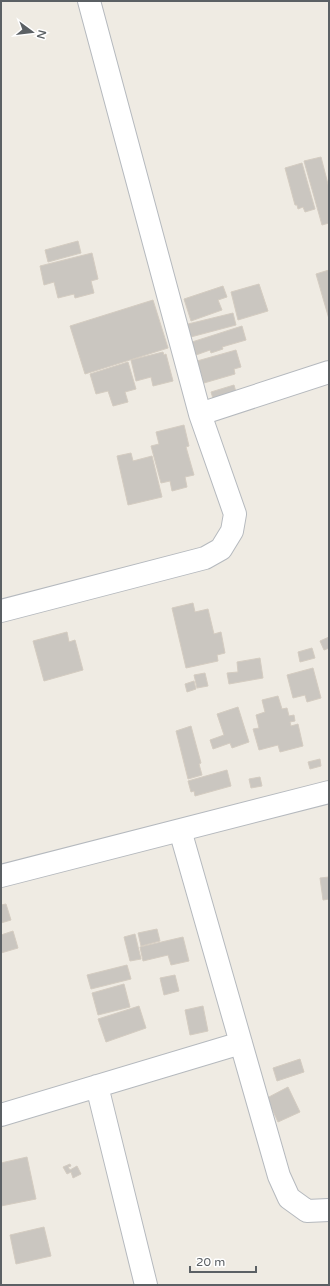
<svg xmlns="http://www.w3.org/2000/svg" width="330" height="1286" font-family="'Varela Round',sans-serif">
<rect width="100%" height="100%" fill="#efebe3"/>
<path fill="#cac6c0" stroke="#d4ccc1" d="M 321,157 L 329,188 L 329,223 L 322,225 L 304,161 Z
M 302,163 L 315,209 L 305,212 L 303,207 L 298,209 L 297,205 L 295,205 L 285,168 Z
M 78,241 L 81,253 L 48,262 L 45,250 Z
M 92,253 L 98,279 L 91,281 L 94,293 L 75,298 L 74,294 L 58,298 L 54,282 L 44,285 L 40,266 Z
M 329,270 L 329,319 L 316,274 Z
M 259,284 L 268,311 L 238,320 L 231,292 Z
M 223,286 L 227,297 L 218,300 L 222,310 L 191,321 L 184,299 Z
M 153,300 L 168,348 L 85,374 L 70,326 Z
M 233,313 L 236,325 L 187,338 L 184,325 Z
M 242,326 L 246,340 L 222,347 L 223,349 L 211,353 L 210,350 L 196,355 L 192,342 Z
M 236,350 L 241,367 L 234,369 L 235,374 L 204,383 L 197,361 Z
M 163,352 L 164,355 L 166,354 L 173,381 L 153,386 L 151,377 L 136,381 L 131,360 Z
M 128,362 L 136,389 L 125,392 L 128,402 L 113,406 L 108,391 L 96,394 L 90,374 Z
M 234,385 L 238,399 L 215,405 L 211,392 Z
M 184,425 L 189,446 L 186,447 L 194,475 L 185,477 L 187,487 L 172,491 L 170,481 L 161,483 L 151,446 L 159,444 L 156,432 Z
M 131,453 L 133,461 L 152,456 L 162,497 L 128,505 L 117,456 Z
M 193,603 L 195,612 L 208,609 L 214,634 L 221,632 L 225,653 L 217,655 L 218,661 L 186,668 L 172,608 Z
M 67,632 L 69,642 L 75,640 L 83,670 L 44,681 L 33,641 Z
M 329,637 L 329,648 L 324,650 L 320,641 Z
M 312,648 L 315,658 L 300,662 L 298,652 Z
M 260,658 L 263,678 L 229,684 L 227,673 L 238,672 L 237,662 Z
M 313,668 L 321,698 L 307,702 L 305,695 L 293,698 L 287,675 Z
M 205,673 L 208,686 L 197,688 L 194,675 Z
M 194,681 L 196,689 L 187,692 L 185,684 Z
M 278,696 L 282,709 L 287,708 L 289,716 L 294,715 L 295,721 L 290,722 L 291,726 L 298,724 L 303,746 L 280,752 L 278,745 L 259,750 L 253,729 L 259,728 L 256,715 L 265,712 L 262,700 Z
M 238,707 L 249,742 L 232,748 L 230,743 L 213,749 L 210,740 L 224,735 L 217,714 Z
M 191,726 L 201,763 L 199,764 L 202,775 L 188,779 L 176,731 Z
M 320,759 L 321,766 L 310,769 L 308,762 Z
M 227,770 L 231,786 L 195,796 L 194,791 L 191,792 L 188,781 Z
M 260,777 L 262,786 L 251,788 L 249,779 Z
M 329,877 L 329,899 L 323,900 L 320,878 Z
M 6,904 L 11,920 L 1,923 L 1,905 Z
M 157,929 L 160,941 L 141,946 L 138,933 Z
M 13,931 L 18,948 L 1,953 L 1,935 Z
M 135,934 L 141,959 L 130,961 L 124,937 Z
M 183,937 L 189,961 L 171,965 L 168,955 L 143,961 L 140,947 Z
M 127,965 L 131,979 L 91,989 L 87,975 Z
M 175,975 L 179,991 L 164,995 L 160,978 Z
M 124,984 L 130,1007 L 98,1015 L 92,993 Z
M 139,1006 L 146,1028 L 106,1042 L 98,1019 Z
M 203,1006 L 208,1031 L 190,1035 L 185,1010 Z
M 300,1059 L 304,1072 L 277,1081 L 273,1068 Z
M 288,1087 L 300,1112 L 278,1122 L 267,1098 Z
M 27,1157 L 36,1199 L 1,1206 L 1,1163 Z
M 70,1164 L 71,1166 L 68,1167 L 70,1170 L 77,1166 L 81,1174 L 73,1178 L 71,1172 L 67,1174 L 63,1167 Z
M 44,1227 L 51,1256 L 16,1264 L 10,1235 Z"/>
<g fill="none" stroke-linecap="round" stroke-linejoin="round">
<defs>
<path id="minor" d="M 200,414 L 329,372
M 1,611 L 205,558 L 221,549 L 232,531 L 235,514 L 200,414 L 89,1
M 180,830 L 279,1176 L 289,1198 L 307,1211 L 329,1210
M 1,876 L 329,792
M 97,1086 L 146,1285
M 1,1115 L 241,1043"/>
</defs>
<use href="#minor" stroke="#b5b9be" stroke-width="24"/>
<use href="#minor" stroke="#fff" stroke-width="22"/>
</g>
<rect width="330" height="1286" fill="none" stroke="#5b6064" stroke-width="4"/>
<g transform="translate(32 32) rotate(105)" stroke="#ffffff" stroke-width="3" paint-order="stroke">
<path d="M0-3L7 15L0 10L-7 15Z" fill="#5b6064"/>
<text y="-6" font-size="11" font-weight="bold" text-anchor="middle" fill="#5b6064">N</text>
</g>
<path d="M190 1266v6h66v-6" fill="none" stroke="#5b6064" stroke-width="2"/>
<text x="196" y="1266" font-size="12" fill="#5b6064" stroke="#ffffff" stroke-width="3" paint-order="stroke">20 m</text>
</svg>
